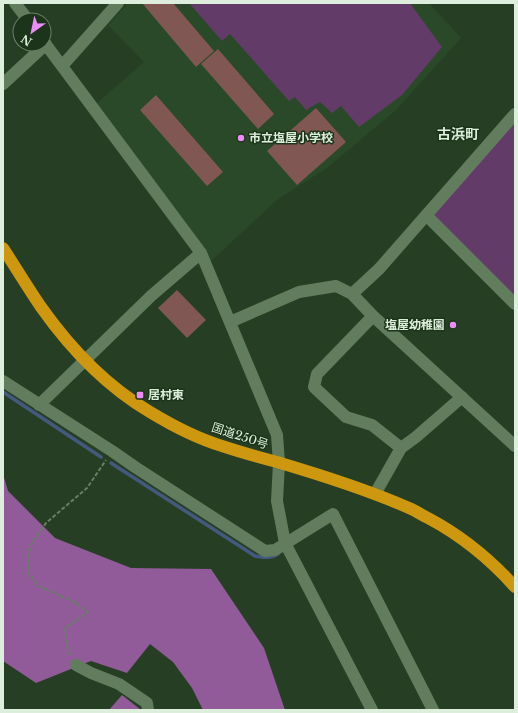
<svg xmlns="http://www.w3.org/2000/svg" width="518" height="713" font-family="'Libre Baskerville','Noto Sans JP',serif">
<rect width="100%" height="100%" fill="#263f24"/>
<path fill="#2a4928" d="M 128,3 L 429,3 L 461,38 L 397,109 L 327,168 L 278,199 L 210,262 L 96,104 L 144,62 L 108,25 Z"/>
<path fill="#633b69" d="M 189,3 L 410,3 L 442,47 L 402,95 L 359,127 L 341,106 L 332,113 L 320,102 L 306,110 L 295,97 L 289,101 L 230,34 L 222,41 Z
M 515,118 L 515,298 L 434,215 Z"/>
<path fill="#915a98" d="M 3,474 L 8,491 L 55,538 L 131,568 L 211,569 L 264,648 L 285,710 L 203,710 L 192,688 L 173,662 L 150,644 L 127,673 L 91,661 L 36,683 L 3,661 Z
M 122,695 L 141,710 L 109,710 Z"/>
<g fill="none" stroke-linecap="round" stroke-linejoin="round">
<path stroke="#43597d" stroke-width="3.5" d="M 3,392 L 101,457
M 111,463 L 255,556 C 263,557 271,559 278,554"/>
</g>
<path fill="#815754" d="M 142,3 L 173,3 L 214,51 L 196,67 Z
M 218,49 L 274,114 L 258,129 L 201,64 Z
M 156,95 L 223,172 L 207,186 L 140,110 Z
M 316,108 L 346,142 L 297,185 L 267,151 Z
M 177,290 L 206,320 L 187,338 L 158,308 Z"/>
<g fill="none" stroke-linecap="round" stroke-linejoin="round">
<path stroke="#687e66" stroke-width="2" stroke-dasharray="4 2" stroke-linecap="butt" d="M 70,655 L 68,651 L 65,628 L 88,612 L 74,602 L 39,586 L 28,573 L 28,558 L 31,545 L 46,523 L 87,488 L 106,460"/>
<path stroke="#617d5e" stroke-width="12" d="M 15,3 L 28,20
M 44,42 L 201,253 L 277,435 L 279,463 L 277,501 L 285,543 L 372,710
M 62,66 L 118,3
M 3,84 L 46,44
M 426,215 L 515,304
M 352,294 L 379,269 L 515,114
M 373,316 L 317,374 L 314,387 L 346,417 L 372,425 L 401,448
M 230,322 L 299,292 L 336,286 L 352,294 L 373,316 L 515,446
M 3,381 L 112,451 L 135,467 L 265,551 L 275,550 L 333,514 L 433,710
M 39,405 L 151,296 L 201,253
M 375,494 L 401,448 L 416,437 L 462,397
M 76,665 L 91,673 L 119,684 L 147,703 L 148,710"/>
<path stroke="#cd970f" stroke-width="12" d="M 3,248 C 16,268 28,288 41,307 C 70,348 106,386 150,412 C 173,426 196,438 222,446 C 240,452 258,457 277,462 C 321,475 366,489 409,508 C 416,511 422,515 428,518 C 462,536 490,559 515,587"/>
</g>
<g fill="#ec8cfa" stroke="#1c351a" stroke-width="1.5">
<circle cx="241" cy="138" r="4"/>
<circle cx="453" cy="325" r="4"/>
<rect x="136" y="391" width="8" height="8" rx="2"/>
</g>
<g text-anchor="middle" stroke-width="3" stroke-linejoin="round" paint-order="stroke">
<g font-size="12" font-weight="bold" fill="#deeedc" stroke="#1c351a" text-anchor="start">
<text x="249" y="142">市立塩屋小学校</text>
<text x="445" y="329" text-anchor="end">塩屋幼稚園</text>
<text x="148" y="399">居村東</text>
</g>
<g font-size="12" fill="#deeedc" stroke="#1c351a">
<text transform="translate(240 436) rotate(18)" y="4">国道250号</text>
</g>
<g font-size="14" font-weight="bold" fill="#deeedc" stroke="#1c351a">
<text x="458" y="139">古浜町</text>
</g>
</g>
<rect width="518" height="713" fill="none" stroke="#deeedc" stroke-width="8"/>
<g transform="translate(32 32) rotate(213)"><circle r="19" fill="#1c351a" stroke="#6a7f68"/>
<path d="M0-3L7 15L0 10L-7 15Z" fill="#ec8cfa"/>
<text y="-6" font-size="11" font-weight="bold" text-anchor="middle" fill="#deeedc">N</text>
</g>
</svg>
